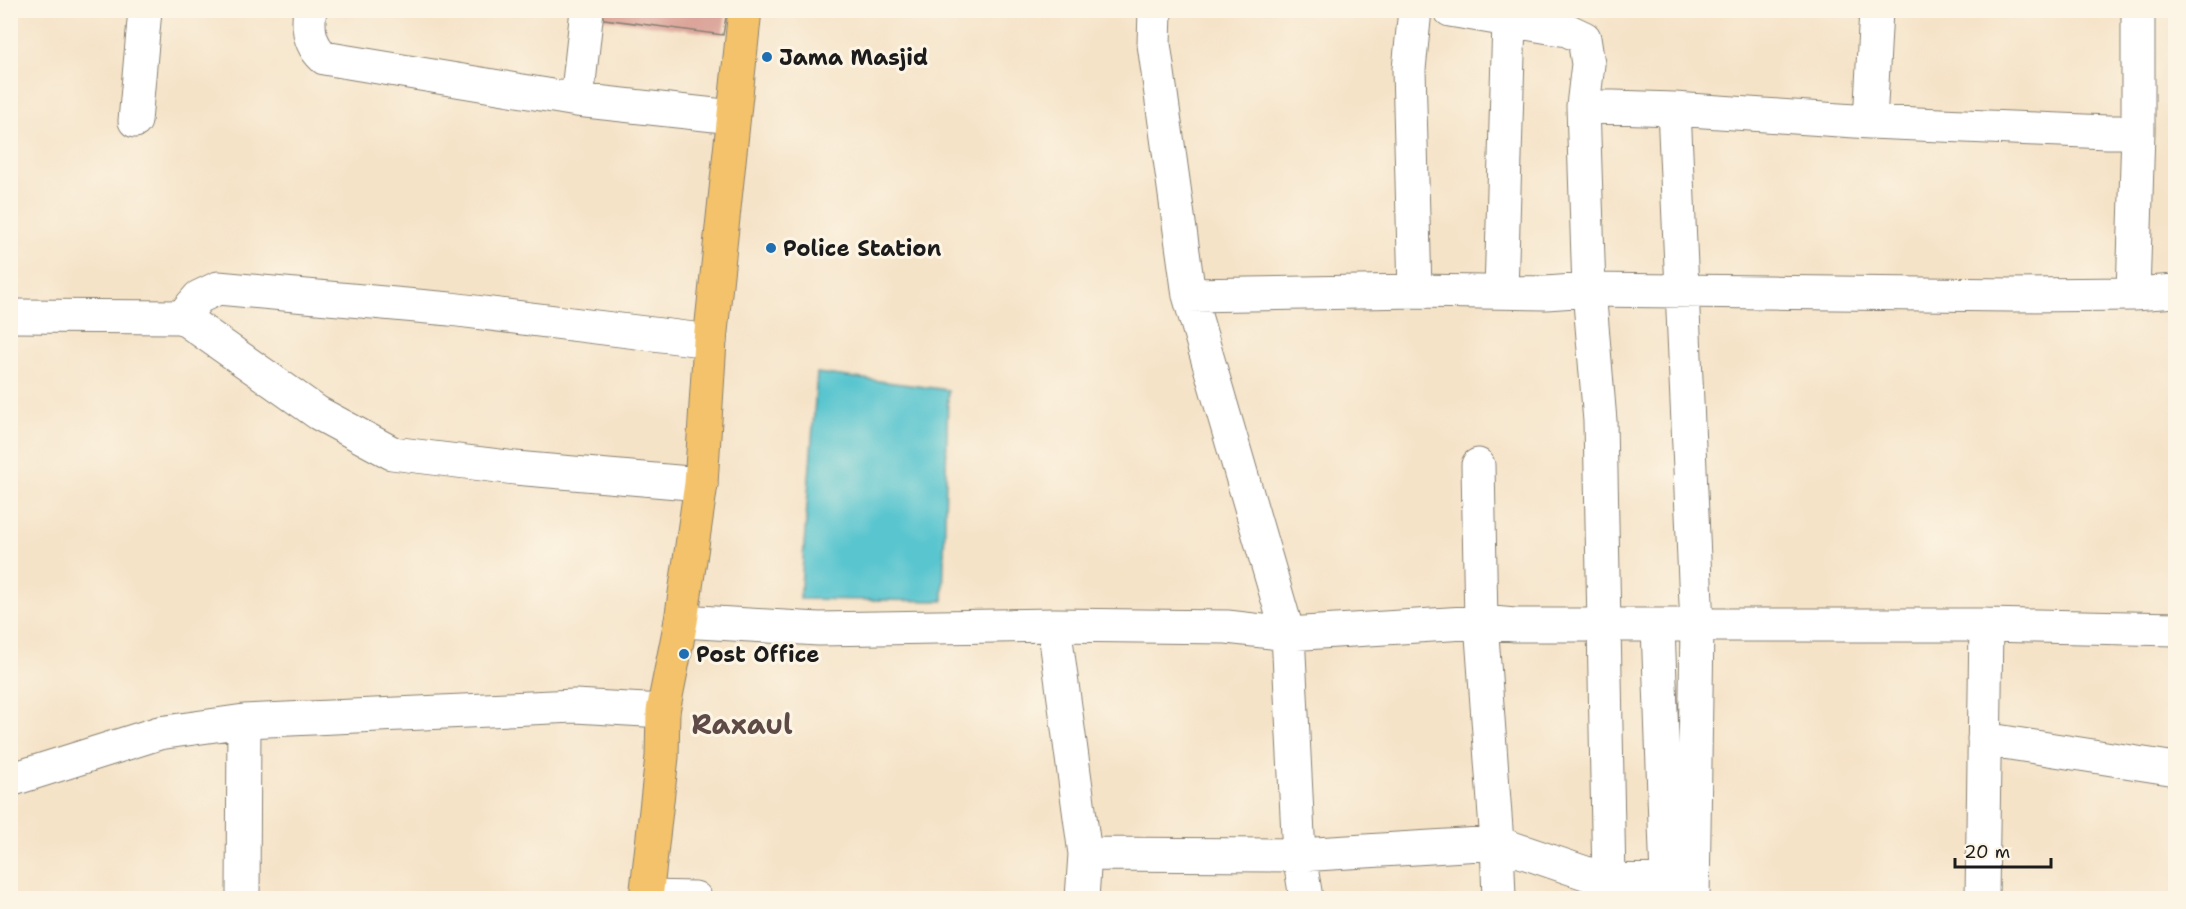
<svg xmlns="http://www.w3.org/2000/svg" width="2186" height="909" font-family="'Shantell Sans',sans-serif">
<rect width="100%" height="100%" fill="#fcf5e5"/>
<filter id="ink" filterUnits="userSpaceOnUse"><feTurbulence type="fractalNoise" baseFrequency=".0167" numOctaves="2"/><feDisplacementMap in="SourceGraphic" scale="12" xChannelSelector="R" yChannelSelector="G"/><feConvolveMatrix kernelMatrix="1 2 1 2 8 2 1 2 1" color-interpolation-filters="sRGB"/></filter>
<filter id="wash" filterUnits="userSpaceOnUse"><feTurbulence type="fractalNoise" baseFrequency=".008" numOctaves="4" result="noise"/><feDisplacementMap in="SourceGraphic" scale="24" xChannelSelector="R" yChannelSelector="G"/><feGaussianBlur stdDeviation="1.35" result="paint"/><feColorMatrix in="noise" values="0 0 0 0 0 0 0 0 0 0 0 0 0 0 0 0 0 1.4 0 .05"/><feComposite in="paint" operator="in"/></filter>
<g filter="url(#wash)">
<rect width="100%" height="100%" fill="#f5e3c8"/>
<path fill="#58c5cf" stroke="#3a7076" stroke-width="1.5" d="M 817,373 L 948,390 L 943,601 L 800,599 Z"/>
<g id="blocks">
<path fill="#daa298" d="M 598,10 L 727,10 L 723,35 L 597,18 Z"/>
</g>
</g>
<g filter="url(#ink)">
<use href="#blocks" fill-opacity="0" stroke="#888072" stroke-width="1.5"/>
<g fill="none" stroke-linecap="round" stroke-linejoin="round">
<defs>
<path id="minor" d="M 310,10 C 307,29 310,45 324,58 L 577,100 L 733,117
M 1155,10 L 1154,44 L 1189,295 L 1288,634 L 1299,855 L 1306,898
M 1415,10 L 1409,69 L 1415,291
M 1450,10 L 1567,30 L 1584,38 L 1588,64 L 1583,106 L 1589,290 L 1600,421 L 1609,881
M 577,100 L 587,10
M 1583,106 L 1674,109 L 1870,122 L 2108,132 L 2138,131
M 1674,109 L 1697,626 L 1693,898
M 135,121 L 145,10
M 1870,122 L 1876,10
M 1501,292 L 1509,21
M 2133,294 L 2138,131 L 2138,10
M 1189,295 L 1415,291 L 1546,293 L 1589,290 L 2011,295 L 2133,294 L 2176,291
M 10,316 L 182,317 L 318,413 L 392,453 L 515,468 L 701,484
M 182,317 L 199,297 L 218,288 L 450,309 L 710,341
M 1478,465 L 1481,622 L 1497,843 L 1499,898
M 681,621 L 819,629 L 1054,625 L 1227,627 L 1288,634 L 1481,622 L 1515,625 L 1986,625 L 2176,629
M 1054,625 L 1085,854 L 1082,898
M 1658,626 L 1667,879
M 1984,739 L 2176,769
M 10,780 L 159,733 L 244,721 L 575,706 L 663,711
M 1085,854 L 1299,855 L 1497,843 L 1609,881 L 1667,879 L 1692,882
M 647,897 L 695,898
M 243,898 L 244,721
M 1982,898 L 1986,625"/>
<path id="primary" d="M 646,898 L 662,757 L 663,711 L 681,621 L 701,484 L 710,341 L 745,10"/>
</defs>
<use href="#minor" stroke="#888072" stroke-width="35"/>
<use href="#primary" stroke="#888072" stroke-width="35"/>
<use href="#minor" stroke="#fff" stroke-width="33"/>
<use href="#primary" stroke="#f3c26a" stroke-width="33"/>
</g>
</g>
<g fill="#1f6fb2" stroke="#fcf5e5" stroke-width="2">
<circle cx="767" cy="57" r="6"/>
<circle cx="771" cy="248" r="6"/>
<circle cx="684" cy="654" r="6"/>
</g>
<g text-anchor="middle" stroke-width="6" stroke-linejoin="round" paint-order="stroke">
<g font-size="22" font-weight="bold" fill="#1c1c1c" stroke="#fcf5e5" text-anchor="start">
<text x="779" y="65">Jama Masjid</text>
<text x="783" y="256">Police Station</text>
<text x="696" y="662">Post Office</text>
</g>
<g font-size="28" font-weight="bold" fill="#5e4b47" stroke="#fcf5e5">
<text x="742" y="734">Raxaul</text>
</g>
</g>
<rect width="2186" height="909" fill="none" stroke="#fcf5e5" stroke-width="36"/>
<path d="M1955 858v9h96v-9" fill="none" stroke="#1c1c1c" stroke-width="3"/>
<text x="1964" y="858" font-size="18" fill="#1c1c1c" stroke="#fcf5e5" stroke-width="4.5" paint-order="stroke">20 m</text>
</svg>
